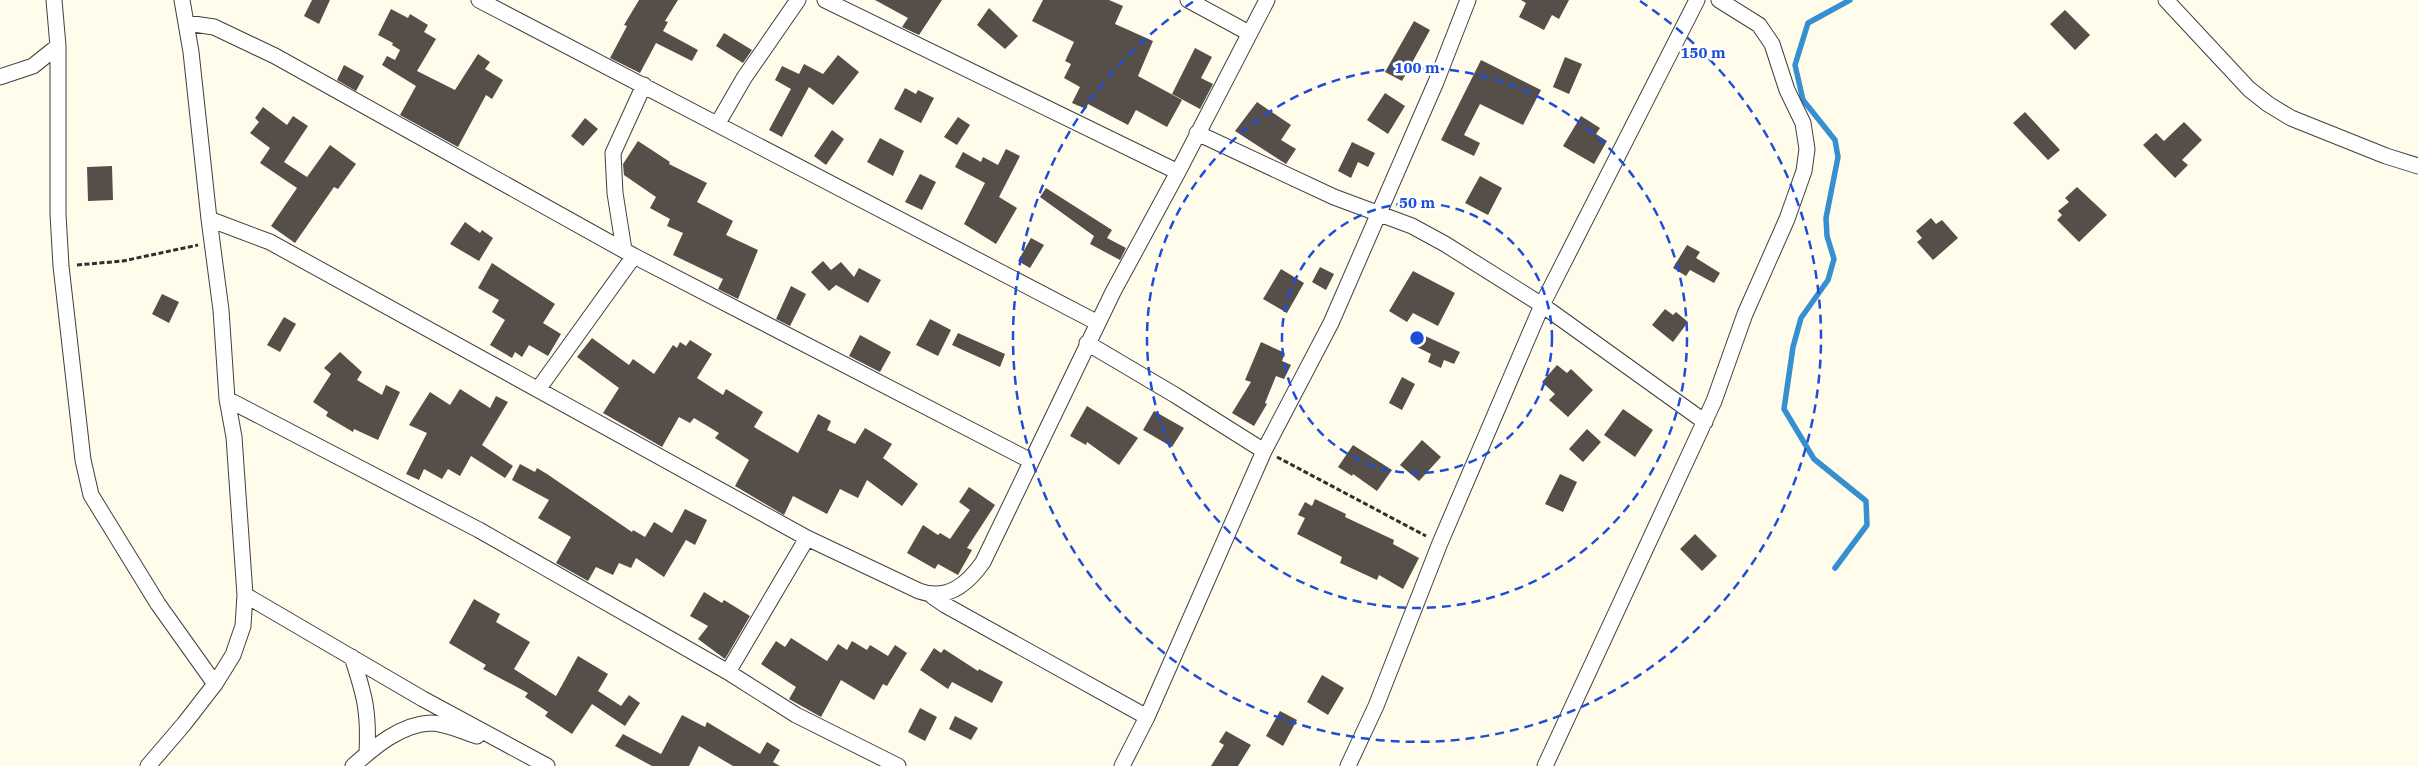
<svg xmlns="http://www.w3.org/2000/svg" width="2418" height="766" font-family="'IBM Plex Serif',serif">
<rect width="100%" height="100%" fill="#fffcec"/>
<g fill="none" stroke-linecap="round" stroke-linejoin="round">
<path stroke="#358fd0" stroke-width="5.5" d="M 1835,568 L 1867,525 L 1866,501 L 1814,459 L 1784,409 L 1793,347 L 1801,318 L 1828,280 L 1834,259 L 1827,236 L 1826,218 L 1838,157 L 1835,140 L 1803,100 L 1795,65 L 1808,23 L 1850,0"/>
</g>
<path fill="#554e49" d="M 312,0 L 330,0 L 319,24 L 304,16 Z
M 639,0 L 678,0 L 665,21 L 668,22 L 663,31 L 698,50 L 692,61 L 656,43 L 640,73 L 610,58 L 627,26 L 624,25 Z
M 875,0 L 942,0 L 919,35 L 902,27 L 908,18 Z
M 1043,0 L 1109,0 L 1123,6 L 1115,24 L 1153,41 L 1138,76 L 1182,100 L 1167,127 L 1136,110 L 1128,125 L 1088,104 L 1086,109 L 1072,103 L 1080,87 L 1064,78 L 1071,64 L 1065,61 L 1074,42 L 1032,21 Z
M 1521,0 L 1569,0 L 1559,19 L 1552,15 L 1544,30 L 1519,17 L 1526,3 Z
M 989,8 L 1018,36 L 1005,49 L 977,25 Z
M 391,9 L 408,18 L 410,14 L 428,25 L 424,32 L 436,39 L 417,71 L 455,90 L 478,54 L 490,62 L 485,69 L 503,80 L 492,99 L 486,95 L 458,147 L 400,115 L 416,86 L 382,65 L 387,56 L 395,60 L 400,50 L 392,45 L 393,43 L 378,35 Z
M 2065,10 L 2090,35 L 2075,50 L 2050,24 Z
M 1414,21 L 1430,30 L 1402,81 L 1385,72 Z
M 724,33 L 752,50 L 743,63 L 716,46 Z
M 1195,48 L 1212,57 L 1201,78 L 1213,84 L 1200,109 L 1172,94 Z
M 838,55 L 859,72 L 833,105 L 809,87 L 782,137 L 769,130 L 791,89 L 775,80 L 782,66 L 799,74 L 804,64 L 823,74 Z
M 1565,57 L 1582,64 L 1569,94 L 1553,87 Z
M 1481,60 L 1541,90 L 1523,125 L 1480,104 L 1464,135 L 1480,143 L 1474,156 L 1441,140 Z
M 344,65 L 364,76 L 356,91 L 337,80 Z
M 905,88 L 916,94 L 918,90 L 934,98 L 921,123 L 894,109 Z
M 1385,93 L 1405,106 L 1388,134 L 1367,120 Z
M 1257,102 L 1291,125 L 1281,140 L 1296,149 L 1286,164 L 1235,131 Z
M 263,107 L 287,125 L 293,116 L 308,126 L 284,162 L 307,177 L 330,145 L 356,164 L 338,189 L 334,187 L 295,243 L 271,226 L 297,188 L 260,163 L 270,148 L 250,133 L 259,122 L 255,118 Z
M 2025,112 L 2060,150 L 2048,160 L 2013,123 Z
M 1581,116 L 1600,128 L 1596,134 L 1607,141 L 1594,164 L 1563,146 Z
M 958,117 L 970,125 L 957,145 L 944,137 Z
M 585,118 L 598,129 L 583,146 L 571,136 Z
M 2184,122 L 2202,140 L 2182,160 L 2188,165 L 2175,178 L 2143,145 L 2156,133 L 2164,141 Z
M 832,130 L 844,139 L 826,165 L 814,156 Z
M 880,138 L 904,151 L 893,176 L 867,162 Z
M 638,141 L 670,162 L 669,164 L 707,183 L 697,202 L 733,221 L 726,235 L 758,250 L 738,299 L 718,289 L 723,279 L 673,255 L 683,233 L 667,226 L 670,219 L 650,208 L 656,197 L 624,175 L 623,164 Z
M 1352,142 L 1375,153 L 1368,167 L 1358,162 L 1351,178 L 1338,171 Z
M 1006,149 L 1020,156 L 999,197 L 1017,208 L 996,244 L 964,224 L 985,183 L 955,167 L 963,152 L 981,162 L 983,157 L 998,165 Z
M 112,166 L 113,200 L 88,201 L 87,167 Z
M 920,174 L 936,182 L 922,210 L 905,202 Z
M 1480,176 L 1502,188 L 1488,215 L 1465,203 Z
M 2077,187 L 2107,215 L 2079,242 L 2057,220 L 2062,215 L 2058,211 L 2069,202 L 2065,198 Z
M 1046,188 L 1112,230 L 1107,238 L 1126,248 L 1120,260 L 1090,244 L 1094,236 L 1040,197 Z
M 1931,218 L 1936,224 L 1942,220 L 1958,238 L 1933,260 L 1917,242 L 1922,238 L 1916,231 Z
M 465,222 L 480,233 L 482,230 L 493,238 L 479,261 L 450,244 Z
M 1031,238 L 1044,245 L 1030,268 L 1018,261 Z
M 1687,245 L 1700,252 L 1696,258 L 1720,273 L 1714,283 L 1690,270 L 1686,276 L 1673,268 Z
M 823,261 L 831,270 L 841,262 L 854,277 L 859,268 L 881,280 L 868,303 L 836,285 L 829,291 L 811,272 Z
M 492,263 L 555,304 L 543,323 L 561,334 L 548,356 L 529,345 L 522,357 L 515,352 L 512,358 L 490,345 L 505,320 L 492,312 L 499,300 L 478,288 Z
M 1320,267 L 1334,274 L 1326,290 L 1312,282 Z
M 1281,269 L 1304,283 L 1287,313 L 1263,299 Z
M 1413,271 L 1455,293 L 1438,326 L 1413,313 L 1407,322 L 1389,311 Z
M 791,286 L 806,294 L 790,326 L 776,319 Z
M 162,294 L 179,302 L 169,323 L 152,314 Z
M 1665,309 L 1673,315 L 1676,312 L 1688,322 L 1673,342 L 1652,325 Z
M 284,317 L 296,324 L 280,352 L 267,345 Z
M 930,319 L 951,330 L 938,356 L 916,345 Z
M 958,333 L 1005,354 L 1000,367 L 952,345 Z
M 860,335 L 891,352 L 880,372 L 849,356 Z
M 1423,335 L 1460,352 L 1454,364 L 1444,360 L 1441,368 L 1428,362 L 1431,354 L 1417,347 Z
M 592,338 L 629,365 L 633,359 L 654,374 L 673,345 L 677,348 L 680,342 L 686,346 L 690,340 L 712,354 L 697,378 L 723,395 L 726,389 L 763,412 L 754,427 L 798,453 L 818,414 L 831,421 L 827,430 L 855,444 L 865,428 L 892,444 L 883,458 L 918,484 L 902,506 L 867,480 L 858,498 L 840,489 L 827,514 L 793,496 L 784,515 L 735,486 L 749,460 L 715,438 L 719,433 L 694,418 L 690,423 L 679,417 L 662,447 L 603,413 L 619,388 L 577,357 Z
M 1261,342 L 1285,353 L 1282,361 L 1291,365 L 1284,379 L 1276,376 L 1265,403 L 1267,404 L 1254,426 L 1232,413 L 1251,382 L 1245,380 Z
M 340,352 L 362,372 L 357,380 L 382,395 L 386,385 L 400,392 L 378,440 L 354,429 L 353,432 L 326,416 L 328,412 L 313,402 L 331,374 L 324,368 Z
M 1557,365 L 1567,373 L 1571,369 L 1593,390 L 1568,417 L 1549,400 L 1555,394 L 1542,382 Z
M 1402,377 L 1415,384 L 1402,410 L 1389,403 Z
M 460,389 L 490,408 L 496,396 L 508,402 L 482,445 L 513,466 L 505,478 L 471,456 L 460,476 L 448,469 L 442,479 L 424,469 L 419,480 L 406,474 L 427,433 L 409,425 L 430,392 L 450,405 Z
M 1087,406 L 1138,438 L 1119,465 L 1087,442 L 1086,445 L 1070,436 Z
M 1623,409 L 1653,430 L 1635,457 L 1604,435 Z
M 1154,411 L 1184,428 L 1172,447 L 1143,430 Z
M 1587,429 L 1601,442 L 1583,462 L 1569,449 Z
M 1422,440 L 1441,457 L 1419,481 L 1400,465 Z
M 1353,445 L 1392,470 L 1377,491 L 1353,474 L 1352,476 L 1338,467 Z
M 520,464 L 535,472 L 537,468 L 547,474 L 632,532 L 633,530 L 645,537 L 654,522 L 672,533 L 685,509 L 707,520 L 695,545 L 686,540 L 664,577 L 636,558 L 631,568 L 619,563 L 613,575 L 596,567 L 588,581 L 556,563 L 571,537 L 538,518 L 549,500 L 512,480 Z
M 1560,474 L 1577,482 L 1563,512 L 1545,504 Z
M 969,487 L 995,505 L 967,548 L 972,550 L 958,575 L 938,564 L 935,569 L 907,553 L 923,525 L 938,535 L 940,533 L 950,539 L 970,510 L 959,502 Z
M 1315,499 L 1346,514 L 1345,517 L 1394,540 L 1393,544 L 1419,558 L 1403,589 L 1379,575 L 1377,580 L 1340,563 L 1342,557 L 1297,534 L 1305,518 L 1298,515 L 1305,502 L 1312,506 Z
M 1695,534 L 1717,556 L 1702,571 L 1680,549 Z
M 704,592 L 722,603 L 724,600 L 750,616 L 725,659 L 698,639 L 708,626 L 690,616 Z
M 474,599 L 500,614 L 496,622 L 530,642 L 514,669 L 556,696 L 578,656 L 608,674 L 598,691 L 621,706 L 629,695 L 640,703 L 625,726 L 592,704 L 572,734 L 545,716 L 548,712 L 525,697 L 528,693 L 483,669 L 486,665 L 449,643 Z
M 791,638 L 827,661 L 838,644 L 847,650 L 852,641 L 867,650 L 870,645 L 888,656 L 895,645 L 907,653 L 887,686 L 883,684 L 874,700 L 841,680 L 821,717 L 789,699 L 796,687 L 761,664 L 776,641 L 785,647 Z
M 934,648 L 941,653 L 944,649 L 978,671 L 979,669 L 1003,682 L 992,703 L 952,682 L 948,689 L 920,670 Z
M 1322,675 L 1344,688 L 1328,715 L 1307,702 Z
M 920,708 L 937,717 L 925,741 L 908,732 Z
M 1280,711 L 1297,720 L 1283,746 L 1266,736 Z
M 682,715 L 705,727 L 707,722 L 760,754 L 767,742 L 780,750 L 773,762 L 780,766 L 733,766 L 699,746 L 689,766 L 652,766 L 615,746 L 623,734 L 661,754 Z
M 955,716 L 978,728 L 971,740 L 949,729 Z
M 1226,731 L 1251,745 L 1238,766 L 1211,766 L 1224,745 L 1219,742 Z"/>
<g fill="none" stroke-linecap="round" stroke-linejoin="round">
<defs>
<path id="minor" d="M 54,0 L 58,46 L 58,214 L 61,266 L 83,460 L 91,495 L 158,604 L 215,684
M 479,0 L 1098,323
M 825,0 L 1178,172
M 1188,0 L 1249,33
M 2166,0 L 2249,89 L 2268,104 L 2291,118 L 2386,156 L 2418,166
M 187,23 L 214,27 L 275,56 L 634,256 L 1031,461
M 0,77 L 33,66 L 58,46
M 718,123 L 744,78 L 798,0
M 1197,133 L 1334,197 L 1412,226 L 1445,244 L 1542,305 L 1705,422
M 209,219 L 270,242 L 807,538 L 919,591 C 947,601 967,585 983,562 L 1113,292 L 1178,172 L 1267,0
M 624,250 L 615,193 L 613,153 L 644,85
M 1087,343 L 1175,395 L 1264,451
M 539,388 L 634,256
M 227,399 L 479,530 L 728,672 L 796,715 L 898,766
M 245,595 L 423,699 L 547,766
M 932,596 L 945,605 L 1147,717
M 352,657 C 365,696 369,712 367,753
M 728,672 L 807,538
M 148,766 L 184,724 L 215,684 L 233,655 L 243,626 L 245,595 L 234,437 L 227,399 L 221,310 L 209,219 L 191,52 L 182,0
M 353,766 C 374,747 401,724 431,723 C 446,723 463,732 477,736
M 1122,766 L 1147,717 L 1264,451 L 1331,323 L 1436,82 L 1468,0
M 1348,766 L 1376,706 L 1440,543 L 1542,305 L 1697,0
M 1545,766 L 1714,401 L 1745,314 L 1787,219 L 1804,171 L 1807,149 L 1803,123 L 1787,90 L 1772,44 L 1759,25 L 1719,0"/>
</defs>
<use href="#minor" stroke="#404040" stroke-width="17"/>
<path stroke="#2f2f2f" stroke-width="3" stroke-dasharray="5 2.5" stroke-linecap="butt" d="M 77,265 L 123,261 L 198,245
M 1277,457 L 1426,536"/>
<use href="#minor" stroke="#fff" stroke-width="15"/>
</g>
<g fill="none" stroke="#1d4ed8" stroke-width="2.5" stroke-dasharray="9 6">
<circle cx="1417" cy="338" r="135"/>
<circle cx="1417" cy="338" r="270"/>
<path d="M1640 1A404 404 0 1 1 1194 1"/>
</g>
<circle cx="1417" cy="338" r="8" fill="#1d4ed8" stroke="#fff" stroke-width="2.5"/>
<g font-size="15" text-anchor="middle" font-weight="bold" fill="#1d4ed8" stroke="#fff" stroke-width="5" stroke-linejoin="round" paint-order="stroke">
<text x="1703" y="58">150 m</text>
<text x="1417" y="73">100 m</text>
<text x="1417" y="208">50 m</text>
</g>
</svg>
